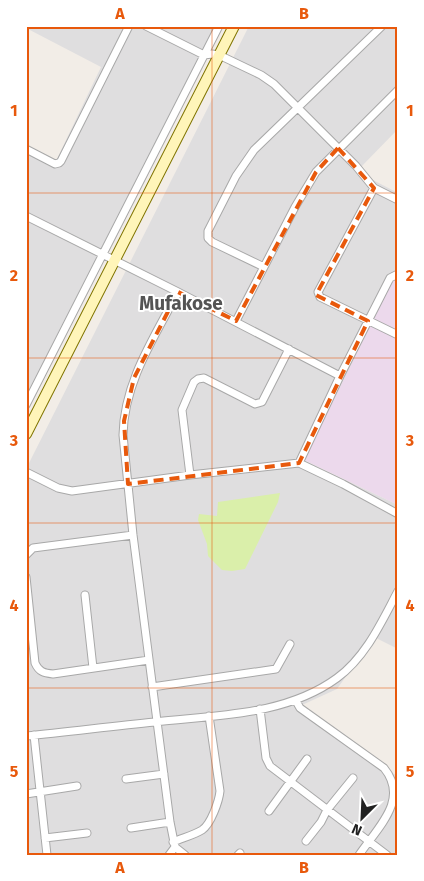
<svg xmlns="http://www.w3.org/2000/svg" width="424" height="881" font-family="'Fira Sans',sans-serif">
<rect width="100%" height="100%" fill="#f2ede7"/>
<path fill="#dfdedf" d="M 26,26 L 216,26 L 26,401 L 26,146 L 56,161 L 101,67 L 26,28 Z
M 249,26 L 398,26 L 398,129 L 361,167 L 373,180 L 398,193 L 398,275 L 304,460 L 398,505 L 398,649 L 374,637 L 337,689 L 302,705 L 398,777 L 398,855 L 26,855 L 26,469 Z"/>
<path fill="#ecd9ec" d="M 396,274 L 398,275 L 398,505 L 304,460 Z"/>
<path fill="#daefaa" d="M 280,493 L 278,502 L 245,569 L 232,571 L 222,570 L 208,556 L 207,544 L 198,520 L 199,514 L 217,516 L 218,502 Z"/>
<g fill="none" stroke-linecap="round" stroke-linejoin="round">
<defs>
<path id="street" d="M 146,26 L 204,55 L 212,54 L 219,55 L 261,75 L 274,84 L 356,166 L 374,188 L 398,200
M 26,149 L 55,164 L 59,163 L 61,161 L 129,26
M 374,188 L 318,292 L 320,297 L 398,335
M 26,216 L 178,292 L 340,376
M 264,267 L 212,242 L 208,238 L 208,231 L 236,176 L 254,150 L 382,26
M 236,321 L 295,207 L 316,172 L 398,90
M 26,405 L 219,26
M 299,463 L 340,376 L 390,278 L 398,274
M 26,472 L 58,488 L 72,491 L 190,475 L 299,463 L 343,484 L 398,514
M 190,475 L 182,410 L 194,382 L 198,379 L 204,378 L 255,404 L 262,402 L 289,349
M 26,555 L 33,548 L 133,535
M 26,577 L 35,663 C 39,672 44,673 53,674 L 149,660
M 85,595 L 93,668
M 152,687 L 276,669 L 290,644
M 296,701 L 300,708 L 384,768 C 410,800 377,828 359,855
M 260,709 L 266,758 L 270,766 L 387,855
M 34,735 L 47,855
M 26,736 C 69,732 112,726 155,722 C 216,715 285,716 337,678 C 366,657 382,621 398,591
M 126,779 L 164,774
M 26,794 L 77,786
M 269,811 L 307,759
M 131,828 L 170,822
M 45,838 L 87,833
M 306,841 L 321,822 L 327,810 L 353,778
M 173,842 C 182,838 194,835 202,830 C 211,824 219,801 220,791 L 209,716
M 175,847 L 185,855
M 169,855 L 175,847 L 170,822 L 133,535 L 123,435 C 124,382 154,338 178,292
M 238,855 L 240,853"/>
<path id="secondary" d="M 26,434 L 234,26"/>
</defs>
<use href="#street" stroke="#a8a8a8" stroke-width="9"/>
<use href="#secondary" stroke="#817500" stroke-width="12"/>
<use href="#street" stroke="#fff" stroke-width="7"/>
<use href="#secondary" stroke="#fff5b9" stroke-width="10"/>
</g>
<path fill="none" stroke="#e8590c" stroke-width="4" stroke-dasharray="10 6" stroke-linejoin="round" d="M 338,148 L 374,188 L 316,295 L 368,321 L 299,463 L 128,484 L 124,421 L 134,378 L 178,292 L 236,321 L 316,172 Z"/>
<path fill="none" stroke="#e8590c" stroke-width="1" stroke-opacity="0.55" d="M 212,26 L 212,855M 26,193 L 398,193M 26,358 L 398,358M 26,523 L 398,523M 26,688 L 398,688"/>
<g text-anchor="middle" stroke-width="4" stroke-linejoin="round" paint-order="stroke">
<g font-size="19" font-weight="bold" fill="#545454" stroke="#fff">
<text x="181" y="310">Mufakose</text>
</g>
</g>
<rect width="424" height="881" fill="none" stroke="#ffffff" stroke-width="55"/>
<g transform="translate(362 818) rotate(204)" stroke="#ffffff" stroke-width="4" paint-order="stroke">
<path d="M0-4L9 19L0 12L-9 19Z" fill="#212121"/>
<text y="-8" font-size="14" font-weight="bold" text-anchor="middle" fill="#212121">N</text>
</g>
<rect x="28" y="28" width="368" height="826" fill="none" stroke="#e8590c" stroke-width="2"/>
<g font-size="16" text-anchor="middle" font-weight="bold" fill="#e8590c">
<text x="120" y="19">A</text>
<text x="304" y="19">B</text>
<text x="14" y="116">1</text>
<text x="410" y="116">1</text>
<text x="14" y="281">2</text>
<text x="410" y="281">2</text>
<text x="14" y="446">3</text>
<text x="410" y="446">3</text>
<text x="14" y="611">4</text>
<text x="410" y="611">4</text>
<text x="14" y="777">5</text>
<text x="410" y="777">5</text>
<text x="120" y="873">A</text>
<text x="304" y="873">B</text>
</g>
</svg>
